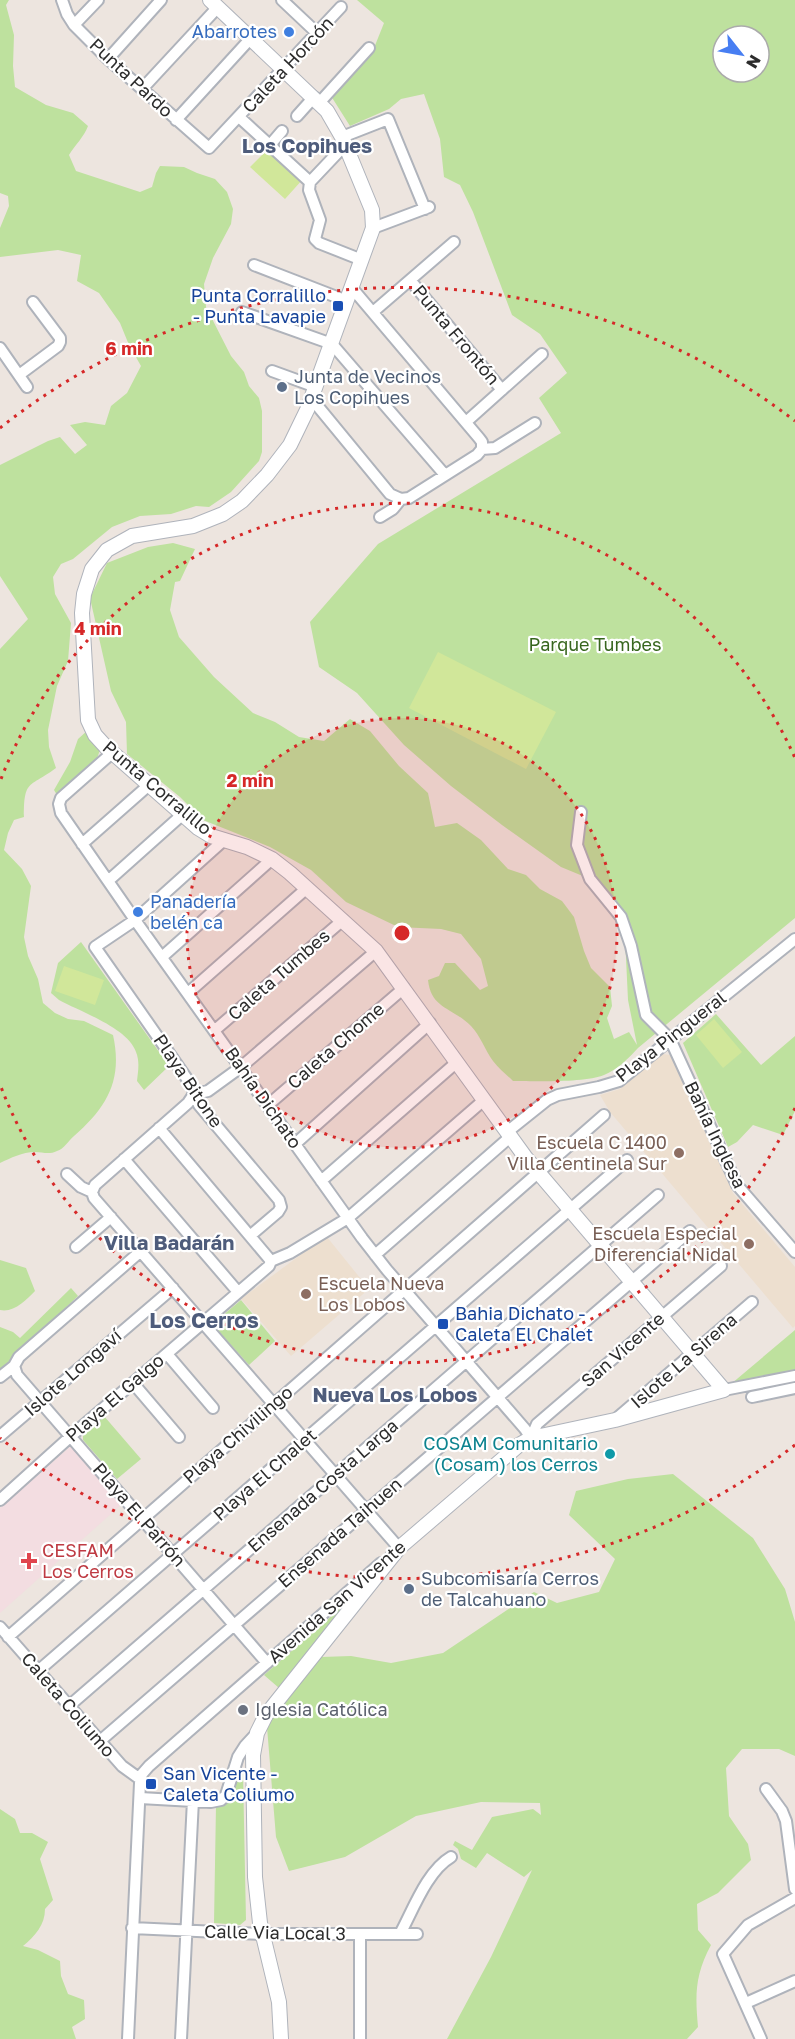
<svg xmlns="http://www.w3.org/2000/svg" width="795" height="2039" font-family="'Golos Text',sans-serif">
<rect width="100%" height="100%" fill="#ede5df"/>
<path fill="#eddfcf" d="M 663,1054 L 670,1055 L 733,1193 L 795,1267 L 795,1326 L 793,1328 L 610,1112 L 600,1095 L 620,1089 Z
M 327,1237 L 369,1289 L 291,1356 L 241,1299 L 307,1250 Z"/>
<path fill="#f3dde1" d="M 71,1446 L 121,1505 L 0,1613 L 0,1508 Z"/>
<path fill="#bee19e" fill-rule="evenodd" d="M 0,0 L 9,0 L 6,5 L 14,35 L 13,66 L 15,87 L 46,105 L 73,113 L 88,126 C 84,137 75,145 69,155 L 76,171 L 140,192 L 152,187 L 156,173 L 160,166 L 184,167 L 197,173 L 215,179 L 227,192 L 233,209 L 231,224 L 213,258 L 204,284 L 206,307 L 231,356 L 244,372 L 249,386 L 259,398 L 262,411 L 262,452 L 259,461 L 231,492 L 209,507 L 196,506 L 171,514 L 140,516 L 112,527 L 73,559 L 61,564 L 53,577 L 55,594 L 71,623 L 68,661 L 57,686 L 48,730 L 49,747 L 56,768 C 29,788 24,779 24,817 L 14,820 L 8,833 L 4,850 L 22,869 L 31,886 L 24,937 L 28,956 L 38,979 L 43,1003 L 55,1013 L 68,1019 L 84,1021 L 113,1035 C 123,1080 107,1107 74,1136 C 69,1140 64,1149 57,1151 C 49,1155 43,1152 35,1152 C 22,1152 11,1158 0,1163 L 0,649 L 28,619 L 0,576 L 0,465 L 48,441 L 60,437 L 75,454 L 87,445 L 70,425 L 85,422 L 105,425 L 111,406 L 127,393 L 141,366 L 129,345 L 120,323 L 99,293 L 77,281 L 81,255 L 58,250 L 0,257 L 0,228 L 9,206 L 8,196 L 0,193 Z
M 357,0 L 795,0 L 795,918 L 638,1048 C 629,1058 617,1070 604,1075 C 585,1083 535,1081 513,1081 C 507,1075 499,1069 493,1061 C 485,1050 480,1035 471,1026 C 452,1007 431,1009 428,980 L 439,976 L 445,963 L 455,963 L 480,990 L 488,986 L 481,959 L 461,934 L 441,929 L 398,927 L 346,902 L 311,870 L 270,847 L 203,820 L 180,797 L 127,754 L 126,722 L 111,691 L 90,598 L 107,563 L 148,547 L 173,543 L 195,549 L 180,581 L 175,582 L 170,610 L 179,637 L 214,677 L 253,713 L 275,722 L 299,737 L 324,741 L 350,719 L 370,731 L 399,766 L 428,793 L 435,827 L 457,823 L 481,840 L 508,869 L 526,875 L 540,889 L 562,901 L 574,917 L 584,951 L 591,968 L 610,987 L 612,1006 L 607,1018 L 614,1039 L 629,1032 L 637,1045 L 628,1000 L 624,916 L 590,879 L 561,867 L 502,825 L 451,786 L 404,745 L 357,693 L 319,667 L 310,622 L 378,544 L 561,433 L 539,398 L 567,373 L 540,334 L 512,315 L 473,212 L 460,185 L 444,177 L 440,139 L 424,94 L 401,99 L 389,109 L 350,126 L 331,96 L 374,48 L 384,23 ZM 723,36 L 759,36 L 759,72 L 723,72 Z
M 88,730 L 100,750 L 96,761 L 57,795 L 54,790 L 70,762 L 78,739 Z
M 81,942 L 169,1066 L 144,1090 L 137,1081 C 138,1071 140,1062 136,1052 C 128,1028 81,1012 59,1000 L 51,993 L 58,963 Z
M 716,1014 L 761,1065 L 795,1036 L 795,1111 L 783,1135 L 753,1125 L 737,1142 L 728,1147 L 683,1043 Z
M 0,1260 L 26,1268 L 35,1291 C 26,1300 14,1313 0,1310 Z
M 71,1288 L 78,1296 L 0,1370 L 0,1327 L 13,1332 L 20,1338 Z
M 241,1300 L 275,1341 L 249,1365 L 215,1327 L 216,1321 Z
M 795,1330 L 795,1371 L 731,1384 Z
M 104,1416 L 141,1459 L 117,1479 L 83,1440 L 83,1433 Z
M 673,1474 L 753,1538 L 785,1589 L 795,1622 L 795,1756 L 779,1749 L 742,1749 L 726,1768 L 729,1816 L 748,1844 L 751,1860 L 718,1893 L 697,1904 L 698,1930 L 711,1945 C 695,1975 695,1994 698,2027 L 687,2039 L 447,2039 L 491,1957 L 532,1870 L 524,1877 L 487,1853 L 476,1868 L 461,1859 L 458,1849 L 453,1845 L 455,1841 L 472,1850 L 492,1817 L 533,1809 L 541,1815 L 540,1803 L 481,1802 L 416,1816 L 345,1857 L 289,1871 L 276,1837 L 266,1715 L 321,1657 L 351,1656 L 391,1663 L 443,1653 L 534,1592 L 557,1603 L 599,1592 L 615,1559 L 569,1515 L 576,1491 L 628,1479 Z
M 352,1598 L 279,1688 L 264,1675 Z
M 237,1773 L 243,1773 L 246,1920 L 240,1925 L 214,1923 L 216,1805 Z
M 0,1809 L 15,1819 L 20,1833 L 32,1833 L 48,1842 L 40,1859 L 53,1900 L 45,1909 C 45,1925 35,1936 23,1946 L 38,1950 L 60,1961 L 61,1976 L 68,1994 L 84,2000 L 85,2019 L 72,2027 L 76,2039 L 0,2039 Z"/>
<path fill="#d1e79a" d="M 269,148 L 303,179 L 285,199 L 250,167 Z
M 438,652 L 556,712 L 526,769 L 409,708 Z
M 64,966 L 104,980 L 95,1005 L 55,991 Z
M 714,1019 L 742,1052 L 723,1068 L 696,1035 Z"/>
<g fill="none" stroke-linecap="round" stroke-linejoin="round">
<defs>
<path id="street" d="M 62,0 L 67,14 L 74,25 L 108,59 L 209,148 L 341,7
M 282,0 L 317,33
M 74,25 L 98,0
M 108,59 L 161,0
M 142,89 L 218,7
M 320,102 L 369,48
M 297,116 L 314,97
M 239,117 L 310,182
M 176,120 L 251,38
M 342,137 L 388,119 L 425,209
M 270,145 L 282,131
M 310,182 L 309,190 L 320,220 L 315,239 L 319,243 L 362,260
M 310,182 L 345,145
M 373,228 L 429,207
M 254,265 L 347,301
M 410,280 L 502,390
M 352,288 L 479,438 L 482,442 L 482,449
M 242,312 L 332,344 L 445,475
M 373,312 L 454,242
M 0,348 L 27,387
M 272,371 L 316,387
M 19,375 L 58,346 L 60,342 L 60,338 L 33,302
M 311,398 L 390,494 L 401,499
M 466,422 L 542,354
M 482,449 L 495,448 L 535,423
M 380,517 L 393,509 L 401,499 L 409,498 L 477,455 L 482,449
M 112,753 L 61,798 L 59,804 L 61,813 L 135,920 L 362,1238 L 387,1270 L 525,1429 L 531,1438
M 581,812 L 577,845 L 590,879 L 621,917 L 631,946 L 646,1015 L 670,1039 L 737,1185 L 795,1252
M 224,840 L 135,920 L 95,947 L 192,1086 L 194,1094 L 199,1105 L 279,1200 L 281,1207 L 278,1212 L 251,1235
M 82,844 L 149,785
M 108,881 L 183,814
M 162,957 L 272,859
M 188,993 L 307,888
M 215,1030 L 343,920
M 194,1094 L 208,1091 L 241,1067 L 376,951
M 268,1105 L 404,988
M 159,1128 L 271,1261
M 507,1132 L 547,1100 L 558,1095 L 599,1087 L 619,1081 L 795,939
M 295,1144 L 430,1023
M 124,1159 L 238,1292
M 67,1174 L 81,1187 L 92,1192 L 94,1198 L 399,1548 L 393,1553
M 321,1181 L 457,1062
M 92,1192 L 95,1185 L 188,1103 L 194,1094
M 76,1247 L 111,1217
M 375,1255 L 510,1137
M 167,1354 L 213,1408
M 14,1366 L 17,1375 L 267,1663
M 0,1377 L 14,1366 L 19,1357 L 141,1251
M 133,1383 L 179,1437
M 724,1390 L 795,1376
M 752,1397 L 795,1388
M 617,1418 L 752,1302
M 0,1436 L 173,1288
M 531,1438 L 537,1424 L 721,1266
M 0,1500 L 71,1436 L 269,1266 L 271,1261 L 290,1253 L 348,1218 L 484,1100
M 0,1627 L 122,1766 L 140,1779
M 8,1637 L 604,1115
M 38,1671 L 627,1160
M 69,1706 L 658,1195
M 100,1741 L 690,1231
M 766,1789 L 782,1811 L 786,1821 L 795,1889
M 140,1798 L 211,1802 L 221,1800 L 226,1795 L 238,1757 L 245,1746 L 257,1733
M 132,1928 L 262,1934 L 417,1934
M 400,1934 C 413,1910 427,1871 451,1857
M 746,2003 L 795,1981
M 128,2039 L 140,1783 L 142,1774 L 149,1766 L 381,1563
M 181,2039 L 193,1800
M 360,2039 L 360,1935
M 761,2039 L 723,1954 L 748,1925 L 795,1898"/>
<path id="secondary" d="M 210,0 L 327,111 L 342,137 L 372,210 L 373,228 L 307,410 L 290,445 L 267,475 L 242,501 L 223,514 L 193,526 L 132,536 L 107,550 L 92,569 L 84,594 L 82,613 L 88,720 L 95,735 L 106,747 L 198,828 L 211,836 L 247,847 L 272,859 L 290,873 L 376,951 L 526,1158 L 724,1390 L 615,1420 L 531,1438 L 519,1445 L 399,1548 L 266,1715 L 257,1733 L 253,1755 L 255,1877 L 260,1923 L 279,2002 L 281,2039"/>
</defs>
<use href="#street" stroke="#afb3bb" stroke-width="14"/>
<use href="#secondary" stroke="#afb3bb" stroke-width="16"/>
<use href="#street" stroke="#fff" stroke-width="10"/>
<use href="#secondary" stroke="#fff" stroke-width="14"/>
</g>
<circle cx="402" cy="933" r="215" fill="#d62828" fill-opacity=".12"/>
<g fill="none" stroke="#d62828" stroke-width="3" stroke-dasharray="3 6">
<circle cx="402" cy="933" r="215"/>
<path d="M795 1108A430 430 0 0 1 1 1087M1 779A430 430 0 0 1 795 758"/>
<path d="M795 1445A645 645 0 0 1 0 1438M0 428A645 645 0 0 1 795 421"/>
</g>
<g fill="#3f7fe0" stroke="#fff" stroke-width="2">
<circle cx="289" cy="32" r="6"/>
<circle cx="138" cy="912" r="6"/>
</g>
<g fill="#1a4fb4" stroke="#fff" stroke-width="2">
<rect x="332" y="300" width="12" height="12" rx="3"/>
<rect x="437" y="1318" width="12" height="12" rx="3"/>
<rect x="145" y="1778" width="12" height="12" rx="3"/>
</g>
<g fill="#5c6f8a" stroke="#fff" stroke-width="2">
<circle cx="282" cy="387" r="6"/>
<circle cx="409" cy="1589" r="6"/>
</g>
<g fill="#8d6e63" stroke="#fff" stroke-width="2">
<circle cx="679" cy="1153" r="6"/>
<circle cx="749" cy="1244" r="6"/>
<circle cx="306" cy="1294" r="6"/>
</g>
<circle fill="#0f9aa8" stroke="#fff" stroke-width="2" cx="610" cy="1454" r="6"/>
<path fill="#e0444e" stroke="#fff" stroke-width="2" d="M26 1552h6v6h6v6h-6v6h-6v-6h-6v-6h6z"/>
<circle fill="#6b7280" stroke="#fff" stroke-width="2" cx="243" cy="1710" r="6"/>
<g text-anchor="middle" stroke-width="4.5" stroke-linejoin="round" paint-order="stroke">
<g font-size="18" fill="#366cbe" stroke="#fff" text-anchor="end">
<text x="277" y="38">Abarrotes</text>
<text x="150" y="908" text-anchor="start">Panadería<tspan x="150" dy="21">belén ca</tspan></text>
</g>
<g font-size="18" fill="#2c2c2c" stroke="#fff">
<text transform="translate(288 65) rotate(-47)" y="6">Caleta Horcón</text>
<text transform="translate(131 78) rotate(43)" y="6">Punta Pardo</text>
<text transform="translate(456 335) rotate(50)" y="6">Punta Frontón</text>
<text transform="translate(157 788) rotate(40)" y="6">Punta Corralillo</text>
<text transform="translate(279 975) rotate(-41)" y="6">Caleta Tumbes</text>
<text transform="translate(671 1037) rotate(-38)" y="6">Playa Pingueral</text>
<text transform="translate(336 1046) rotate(-41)" y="6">Caleta Chome</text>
<text transform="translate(188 1081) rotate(56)" y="6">Playa Bitone</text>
<text transform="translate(263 1098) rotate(55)" y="6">Bahía Dichato</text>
<text transform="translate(715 1135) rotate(64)" y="6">Bahía Inglesa</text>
<text transform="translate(623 1350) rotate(-41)" y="6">San Vicente</text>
<text transform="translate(684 1361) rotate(-41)" y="6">Islote La Sirena</text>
<text transform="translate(73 1373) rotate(-41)" y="6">Islote Longaví</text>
<text transform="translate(115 1398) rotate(-41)" y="6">Playa El Galgo</text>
<text transform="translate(238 1435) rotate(-41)" y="6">Playa Chivilingo</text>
<text transform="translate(265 1475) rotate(-41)" y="6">Playa El Chalet</text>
<text transform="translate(323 1486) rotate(-41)" y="6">Ensenada Costa Larga</text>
<text transform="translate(139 1515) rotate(49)" y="6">Playa El Parrón</text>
<text transform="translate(340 1533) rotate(-41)" y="6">Ensenada Taihuen</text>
<text transform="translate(337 1602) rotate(-41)" y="6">Avenida San Vicente</text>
<text transform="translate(68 1705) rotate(49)" y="6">Caleta Coliumo</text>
<text transform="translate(275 1933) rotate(1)" y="6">Calle Via Local 3</text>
</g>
<g font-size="18" fill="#164399" stroke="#fff" text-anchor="start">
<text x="326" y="302" text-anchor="end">Punta Corralillo<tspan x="326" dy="21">- Punta Lavapie</tspan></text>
<text x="455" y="1320">Bahia Dichato -<tspan x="455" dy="21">Caleta El Chalet</tspan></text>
<text x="163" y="1780">San Vicente -<tspan x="163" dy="21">Caleta Coliumo</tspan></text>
</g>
<g font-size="18" fill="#4e5e75" stroke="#fff" text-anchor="start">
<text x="294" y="383">Junta de Vecinos<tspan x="294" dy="21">Los Copihues</tspan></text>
<text x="421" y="1585">Subcomisaría Cerros<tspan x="421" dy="21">de Talcahuano</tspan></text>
</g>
<g font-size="18" fill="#37661e" stroke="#fff">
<text x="595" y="651">Parque Tumbes</text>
</g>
<g font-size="18" fill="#785e54" stroke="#fff" text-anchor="end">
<text x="667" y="1149">Escuela C 1400<tspan x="667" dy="21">Villa Centinela Sur</tspan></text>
<text x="737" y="1240">Escuela Especial<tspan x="737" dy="21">Diferencial Nidal</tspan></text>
<text x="318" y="1290" text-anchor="start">Escuela Nueva<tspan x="318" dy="21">Los Lobos</tspan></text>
</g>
<g font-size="18" fill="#0d838f" stroke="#fff" text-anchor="end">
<text x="598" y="1450">COSAM Comunitario<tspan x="598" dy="21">(Cosam) los Cerros</tspan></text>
</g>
<g font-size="18" fill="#be3a42" stroke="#fff" text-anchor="start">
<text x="42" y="1557">CESFAM<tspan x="42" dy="21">Los Cerros</tspan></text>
</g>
<g font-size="18" fill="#5b616d" stroke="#fff" text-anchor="start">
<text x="255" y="1716">Iglesia Católica</text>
</g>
<g font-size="20" font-weight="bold" fill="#4e5c7b" stroke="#fff">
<text x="307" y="153">Los Copihues</text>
<text x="169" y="1250">Villa Badarán</text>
<text x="395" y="1402">Nueva Los Lobos</text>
</g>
<g font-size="21" font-weight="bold" fill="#4e5c7b" stroke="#fff">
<text x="204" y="1328">Los Cerros</text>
</g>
</g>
<circle cx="402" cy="933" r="9" fill="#d62828" stroke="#fff" stroke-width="3"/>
<g font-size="18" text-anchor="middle" font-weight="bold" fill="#d62828" stroke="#fff" stroke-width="4.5" stroke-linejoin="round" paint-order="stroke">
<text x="129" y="355">6 min</text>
<text x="98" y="635">4 min</text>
<text x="250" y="787">2 min</text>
</g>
<g transform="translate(741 54) rotate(121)"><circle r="28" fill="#ffffff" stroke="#ababab" stroke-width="1.5"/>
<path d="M0-4.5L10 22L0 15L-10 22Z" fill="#477ef2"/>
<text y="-9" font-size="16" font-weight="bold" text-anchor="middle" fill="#2c2c2c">N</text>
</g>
</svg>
